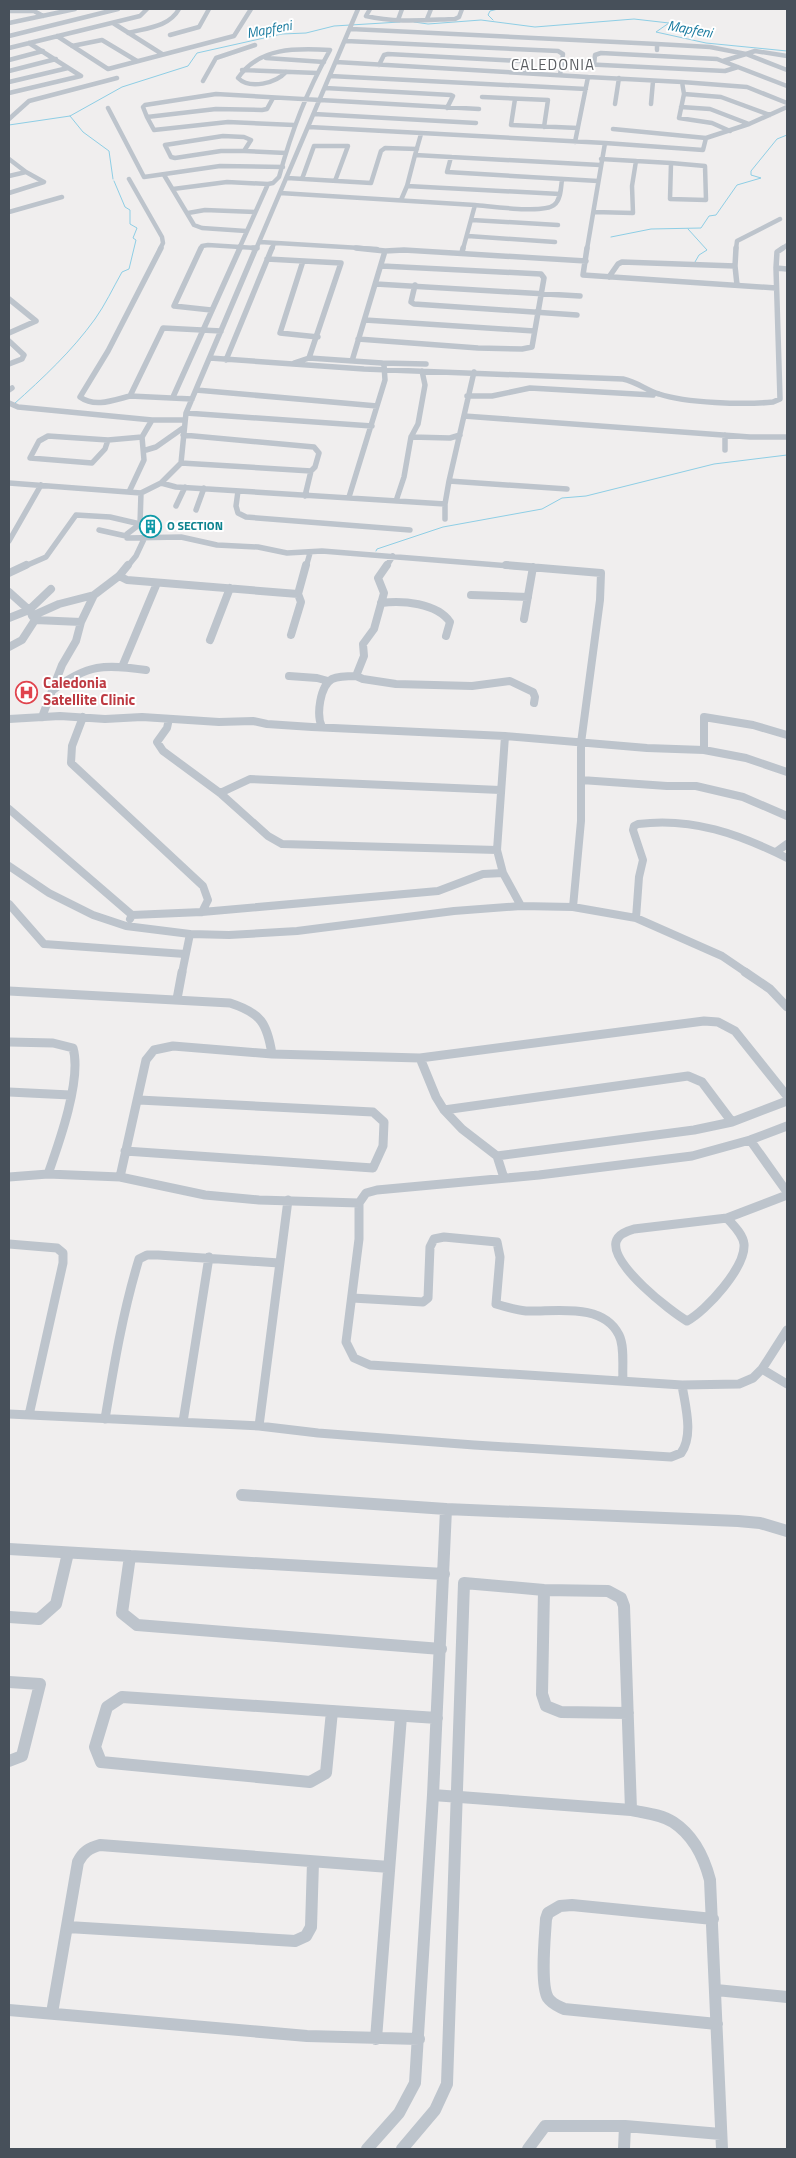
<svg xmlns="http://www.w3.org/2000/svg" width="796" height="2158" font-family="'Titillium Web',sans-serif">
<rect width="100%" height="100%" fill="#f0eeee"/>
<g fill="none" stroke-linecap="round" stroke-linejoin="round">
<path stroke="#8ecee5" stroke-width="1" d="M 493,20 L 488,15 L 490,11 L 498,9
M 414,22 L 428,24 L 481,20 L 535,27 L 634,19 L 669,23 L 656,32 L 706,43 L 787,51
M 70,116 L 83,132 L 109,151 L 113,179
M 9,125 L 70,116 L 122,87 L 188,66 L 197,53 L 282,34 L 306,33 L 334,26 L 400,22
M 688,229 L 707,250 L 699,255 L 695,262
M 611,237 L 651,229 L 701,228 L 709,216 L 716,215 L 737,185 L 761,178 L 751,175 L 751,171 L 777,139 L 787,135
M 14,404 C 43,378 72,351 95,319 C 105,305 113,288 122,272 L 129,269 L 136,240 L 133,238 L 137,228 L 130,224 L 130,210 L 125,207 L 114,181
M 376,551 L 377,549 L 443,527 L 542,509 L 562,498 L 586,496 L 714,464 L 787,455"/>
<path stroke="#bdc4cc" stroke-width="4.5" d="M 370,9 L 366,16 C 396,23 425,20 455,19 L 459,17 L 462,9
M 9,11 L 34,11 L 43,16
M 427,19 L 431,9
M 398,20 L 402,9
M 9,23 L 75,9
M 113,23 L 162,54
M 351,29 L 657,44
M 128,33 C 147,28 169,27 179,9
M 170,35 L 199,27 L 209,9
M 9,36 L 118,9
M 57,36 L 108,69 L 234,36 L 251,9
M 346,41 L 558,51 L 563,54 L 560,75
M 29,43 L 81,76
M 72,46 L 102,40 L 137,61
M 9,48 L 140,16 L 147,9
M 657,50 L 657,44 L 710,47 L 746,54 L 755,51 L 787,56
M 266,58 L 324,62
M 9,60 L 43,51
M 723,61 L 746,54 L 787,70
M 336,62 L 588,77 L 575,142
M 561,63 L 725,71 L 738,67
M 379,65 L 384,55 L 388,54 L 521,61 L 528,63 L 527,73
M 594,65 L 595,55 L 601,53 L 717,59 L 787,86
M 242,70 L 317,73
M 9,71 L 56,59
M 330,76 L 586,89
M 588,77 L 682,82 L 684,94 L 679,118 L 712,123 L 730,131
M 203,81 L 216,58 L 255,45
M 9,82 L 68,68
M 682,82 L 747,87 L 787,103
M 325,88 L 451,95 L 453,96 L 447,108
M 9,93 L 81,76
M 684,94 L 721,97 L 770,115
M 482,97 L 548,100 L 544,127
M 273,98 L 267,109 L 262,110 L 216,109 L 147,117 L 154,130 L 228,122 L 294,125
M 515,99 L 511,125 L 578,128
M 615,104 L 619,78
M 651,104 L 653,81
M 681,107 L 710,109 L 749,124
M 108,108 L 144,177 L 220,166 L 283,167
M 314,114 L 476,123
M 147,117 L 143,107 L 145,105 L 216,94 L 479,109
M 9,119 L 29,101 L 117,78
M 309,127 L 605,143 L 587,249
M 613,129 L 706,138
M 421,134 L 415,155 L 600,165
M 223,136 L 244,137 L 251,140 L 244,151 L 221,151 L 175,158 L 171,157 L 165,145 Z
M 605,143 L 703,150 L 706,138 L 749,124 L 787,107
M 244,151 L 286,153
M 451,157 L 447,172 L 598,181
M 9,159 L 26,172
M 601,159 L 671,163
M 671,163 L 705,166 L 706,200 L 670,199 Z
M 164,175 L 194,225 L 202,228 L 246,231
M 9,176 L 26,172 L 44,182 L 9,193
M 287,178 L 371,183 L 381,151 L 385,148 L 417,149
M 129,179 L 162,237 L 163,243 L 160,249
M 302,179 L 314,146 L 348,146 L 335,181
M 407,186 L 560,194
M 173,189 L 227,182 L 268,184
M 280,193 L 475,205
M 401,200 L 407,186 L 415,155
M 9,212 L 62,197
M 594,212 L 633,213 L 632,186 L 636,161
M 188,213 L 205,210 L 255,212
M 472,220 L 558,225
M 468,236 L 555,242
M 260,242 L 377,249
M 201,249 L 202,246 L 208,245 L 257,248
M 239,249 L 268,184 L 273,183 L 279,177 C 292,130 306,93 330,50 C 296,48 259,47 238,78 C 250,90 276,83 286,72
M 256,249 L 358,9
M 272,249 L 274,243
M 463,249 L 475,205 C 490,206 543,214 554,205 C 561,200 561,187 562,179
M 736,249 L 737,241 L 780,219
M 781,249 L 787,245"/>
<path stroke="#bdc4cc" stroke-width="5.5" d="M 201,248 L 174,306 L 211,310
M 253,248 L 257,248
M 356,248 L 385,251
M 587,248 L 583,275 L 776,288
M 736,248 L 735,266 L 737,285
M 462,253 L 463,248
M 267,259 L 341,263 L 309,358
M 303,261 L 280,333 L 318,337
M 776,268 L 787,269
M 609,277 L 618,264 L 622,262 L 735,266
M 376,284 L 580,296
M 415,285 L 411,302 L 414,304 L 577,315
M 9,299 L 36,321 L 9,333
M 365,320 L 534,331
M 358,339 L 478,348 L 522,349 L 532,347 L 544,278 L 541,274 L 382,266
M 9,341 L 24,355 L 22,359 L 9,364
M 210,358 L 364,369 L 623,379 C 637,382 646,390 659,394 C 686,403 744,405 773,402 L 780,399 L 776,268 L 777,252 L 783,248
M 226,360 L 272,248
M 352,361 L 385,251 L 404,250 L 586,261
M 294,363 L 309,358 L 382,363 L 384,365 L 385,380 L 349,497
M 382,363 L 426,364
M 474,372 L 449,481 L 567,489
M 9,390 L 12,388
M 196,390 L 377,406
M 130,396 C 114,400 95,408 80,397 L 108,351 L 161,248
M 467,396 L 492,396 L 530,388 L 653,395
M 173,397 L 240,248
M 192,399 L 130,396 L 163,328 L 221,331
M 9,403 L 18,407 L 152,420
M 186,413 L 372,426
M 464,416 L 750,437 L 787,437
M 183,435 L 314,447 L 319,453 L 315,467 L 311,471 L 305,496
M 725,435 L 725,450
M 48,436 L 108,440 L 105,449 L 92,463 L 30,458 L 39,441 Z
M 142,437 L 152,420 L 184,420
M 411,437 L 450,438 L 460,435
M 108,440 L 142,437
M 146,450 L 156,447 L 183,428
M 181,463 L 311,471
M 9,483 L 141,493 L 161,483 L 181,463 L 186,413 L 256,248
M 161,483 L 176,487 L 445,504 L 449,481
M 238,491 L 236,506 L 238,513 L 246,517 L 410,530
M 129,492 L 144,460 L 142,437
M 141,493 L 140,524 L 127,534 L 127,538 L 181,537 L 217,545 L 258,547 L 287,553 L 322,551 L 522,567
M 396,501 L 404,477 L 411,437 L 418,424 L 425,385 L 422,371
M 445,504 L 445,519
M 176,506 L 185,487
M 196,510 L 204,488
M 99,530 L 126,536
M 9,541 L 41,485
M 23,567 L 46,557 L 76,515 L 110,517 L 140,524
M 127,567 L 136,556 L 144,539
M 306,567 L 310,553
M 386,567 L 393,556"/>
<path stroke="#bdc4cc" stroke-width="8" d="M 387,565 L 378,578 L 384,593 L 374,629 L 363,644 L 364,656 L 356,676 L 363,679 L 396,684 L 472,686 L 510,681 L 533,692 L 535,697 L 534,703
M 506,565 L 601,573 L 600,600 L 581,743 L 581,821 L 573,907
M 9,573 L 26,565
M 119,576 L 127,580 L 298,594 L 306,565
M 9,592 L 29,610 L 35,620 L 22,640 L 9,647
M 471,595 L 528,597
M 381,603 C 402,600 437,603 450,622 L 446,636
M 32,616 L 59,604 L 94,595
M 9,618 L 29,610 L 51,589
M 524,619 L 533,567
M 35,620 L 81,622
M 291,635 L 301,602 L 298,594
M 210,640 L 230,588
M 122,667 L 157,583
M 289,676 L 317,678 L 328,681
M 53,690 C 88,664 104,664 146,670
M 42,717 L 62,665 L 76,641 L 81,622 L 94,595 L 119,576 L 128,565
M 83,717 L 72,746 L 71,763 L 203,886 L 208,900 L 202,912
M 9,719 L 60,716 L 105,719 L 142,717 L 219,722 L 253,721 L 267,724 L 312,727 L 505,736
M 169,719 L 167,728 L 157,742 L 163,751 L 220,793 L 268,836 L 282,844 L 497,850
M 322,727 C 316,715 320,686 332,679 C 339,676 348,676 356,676
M 704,750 L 704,717 L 753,725 L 787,735
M 581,780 L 667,786 L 696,786 L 743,797 L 787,816
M 220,793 L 250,779 L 500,790
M 9,809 L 132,915 L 130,919
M 776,852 L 787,844
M 9,866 L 49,893 L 93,915 L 126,926 L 190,934 L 229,935 L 297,931 L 454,911 L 521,906 L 573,907 L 636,918 L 722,956 L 747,973
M 9,904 L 44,944 L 185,954
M 521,906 L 503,873 L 497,850 L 505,736 L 647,748 L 704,750 L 746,758 L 787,772
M 132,915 L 202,912 L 438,891 L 483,874 L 503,873
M 636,918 L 639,877 L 643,860 L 633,830 L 634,826 L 638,824 C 692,817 739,834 787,858
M 182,973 L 190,934"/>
<path stroke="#bdc4cc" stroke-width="9" d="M 745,972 L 770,989 L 787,1007
M 9,991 L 230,1003 C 261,1013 267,1023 272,1054
M 177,999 L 182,972
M 9,1042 L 53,1043 L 73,1048 C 82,1079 59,1143 48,1174
M 420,1058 L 436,1097 L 444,1110 L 462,1129 L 497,1156 L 504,1178
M 9,1092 L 70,1095
M 444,1110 L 688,1076 L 702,1082 L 732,1122
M 787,1126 L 750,1140 L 692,1156 L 539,1175 L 377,1190 L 366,1193 L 359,1203 L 359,1239 L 346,1342 L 354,1358 L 370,1365 L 682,1385 L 739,1384 L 753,1378 L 762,1369 L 787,1330
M 750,1140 L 787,1192
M 125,1151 L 373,1168 L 383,1146 L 384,1122 L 373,1112 L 139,1100
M 497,1156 L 694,1130 L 732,1122 L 787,1101
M 9,1177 L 48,1174 L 120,1177 L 205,1195 L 259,1200 L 359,1203
M 120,1177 L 146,1060 L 154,1050 L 173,1046 L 272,1054 L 420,1058 L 704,1021 L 718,1022 L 735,1031 L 787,1096
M 727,1218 C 733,1225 743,1234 744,1244 C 746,1267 706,1311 687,1321 C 670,1311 611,1265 616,1242 C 618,1234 627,1231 634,1229 Z
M 727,1218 L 787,1195
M 9,1244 L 57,1248 L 63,1253 L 63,1263 L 29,1415
M 352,1298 L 423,1302 L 428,1298 L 430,1247 L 434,1239 L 444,1237 L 497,1242 L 500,1257 L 496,1304 C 506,1307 516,1310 526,1311 C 555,1312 603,1302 619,1335 C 625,1347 622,1367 623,1381
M 762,1369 L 787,1384
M 9,1414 L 259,1426 L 288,1200
M 105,1419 C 114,1365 123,1311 139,1259 L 147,1255 L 158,1255 L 279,1263
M 183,1422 L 209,1257
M 259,1426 L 318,1433 L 474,1445 L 671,1457 L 681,1453 C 694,1435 685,1405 682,1385"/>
<path stroke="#bdc4cc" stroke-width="12" d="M 242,1495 L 446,1509
M 9,1549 L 444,1574
M 130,1556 L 122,1613 L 137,1625 L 441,1649
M 544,1590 L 542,1694 L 546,1706 L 561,1712 L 628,1713
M 9,1617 L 39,1619 L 56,1604 L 68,1553
M 9,1682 L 40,1684 L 22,1756 L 9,1761
M 122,1697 L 332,1711 L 326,1773 L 310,1782 L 101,1762 L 95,1747 L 107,1707 Z
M 332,1711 L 437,1718
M 433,1795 L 631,1810 C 644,1813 661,1814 673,1822 C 693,1835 704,1857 710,1880 L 722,2149
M 713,1919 L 572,1905 L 560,1906 L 548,1913 L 546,1919 C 545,1936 540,1985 548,1998 C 552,2004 558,2006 564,2009 L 717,2024
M 68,1927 L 295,1941 L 306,1936 L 311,1927 L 313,1862
M 716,1990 L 787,1997
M 9,2010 L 307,2036 L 419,2039
M 52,2013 L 78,1862 C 83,1852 89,1848 100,1845 L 389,1867
M 376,2039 L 401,1716
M 367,2149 L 399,2113 L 415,2083 L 433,1795 L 446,1509 L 738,1521 L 760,1523 L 787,1531
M 402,2149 L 435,2110 L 447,2084 L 464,1583 L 544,1590 L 608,1591 L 621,1598 L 624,1606 L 631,1810
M 528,2149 L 545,2126 L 625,2126 L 721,2134
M 624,2149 L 625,2126"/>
</g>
<defs>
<symbol id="building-ring" viewBox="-11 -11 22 22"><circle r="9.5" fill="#fff" stroke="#0f9aa8" stroke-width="1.5"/><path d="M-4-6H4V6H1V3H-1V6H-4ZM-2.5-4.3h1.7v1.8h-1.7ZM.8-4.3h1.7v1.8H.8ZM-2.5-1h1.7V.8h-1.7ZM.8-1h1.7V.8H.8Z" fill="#0f9aa8"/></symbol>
<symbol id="hospital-ring" viewBox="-11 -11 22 22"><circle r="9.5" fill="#fff" stroke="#e0444e" stroke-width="1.5"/><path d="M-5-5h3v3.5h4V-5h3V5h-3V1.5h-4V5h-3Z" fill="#e0444e"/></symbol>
</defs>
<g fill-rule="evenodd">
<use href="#building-ring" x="138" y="514" width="25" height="25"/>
<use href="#hospital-ring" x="14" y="680" width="25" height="25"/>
</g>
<g text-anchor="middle" stroke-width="4" stroke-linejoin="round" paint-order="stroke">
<g font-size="12" font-weight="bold" fill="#0d838f" stroke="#fff" text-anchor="start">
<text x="167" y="530">O SECTION</text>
</g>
<g font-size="14" font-style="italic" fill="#16799e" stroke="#fff">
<text transform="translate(269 29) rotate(-11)" y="5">Mapfeni</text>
<text transform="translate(690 29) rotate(10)" y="5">Mapfeni</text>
</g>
<g font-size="15" letter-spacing="1" fill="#5b5e62" stroke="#fff">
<text x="553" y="70">CALEDONIA</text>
</g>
<g font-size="15" font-weight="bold" fill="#be3a42" stroke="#fff" text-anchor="start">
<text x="43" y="688">Caledonia<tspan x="43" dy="17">Satellite Clinic</tspan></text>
</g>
</g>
<rect width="796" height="2158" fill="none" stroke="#47505a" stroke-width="20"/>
</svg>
